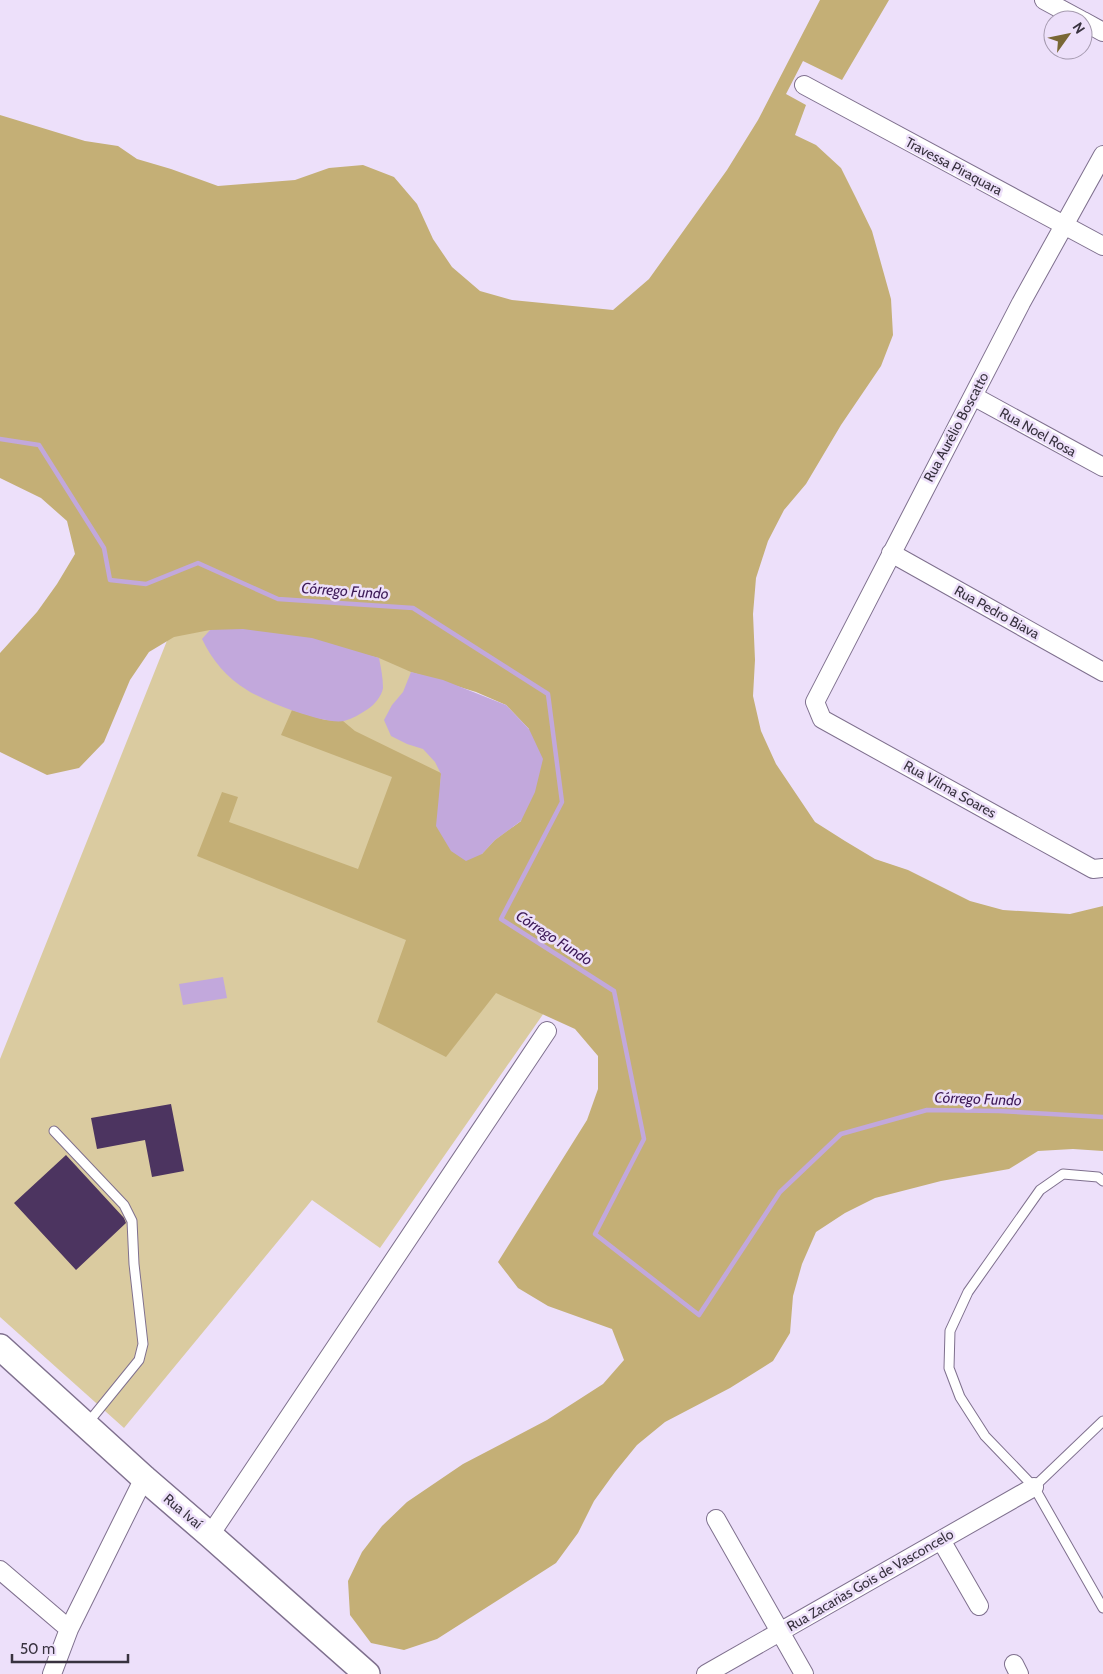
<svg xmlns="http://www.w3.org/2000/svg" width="1103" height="1674" font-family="Cabin,sans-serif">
<rect width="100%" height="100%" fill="#ede0fa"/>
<path fill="#dacba0" d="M 198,563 L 413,608 L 576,967 L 380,1248 L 312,1200 L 124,1428 L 0,1317 L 0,1059 Z"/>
<path fill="#c4af76" d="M 820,0 L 889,0 L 842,80 L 803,61 L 786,94 L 806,105 L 795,135 L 816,145 L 841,168 L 856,198 L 872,231 L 891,299 L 893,335 L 881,366 L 841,425 L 806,484 L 784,510 L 768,541 L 756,578 L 753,614 L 755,660 L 753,696 L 761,731 L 776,764 L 815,822 L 845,841 L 875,859 L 908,870 L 970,901 L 1003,910 L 1070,914 L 1103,906 L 1103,1151 L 1073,1149 L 1038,1151 L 1009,1169 L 941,1181 L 875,1198 L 845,1213 L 816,1232 L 802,1264 L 793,1296 L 790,1333 L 773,1361 L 730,1388 L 665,1422 L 637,1445 L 615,1472 L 594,1501 L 578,1533 L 556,1563 L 437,1639 L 404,1650 L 371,1643 L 350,1615 L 348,1581 L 362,1552 L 382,1526 L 407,1502 L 463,1464 L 547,1420 L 603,1384 L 624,1360 L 612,1329 L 548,1306 L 518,1288 L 498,1262 L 587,1120 L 598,1089 L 598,1056 L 575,1029 L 496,993 L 446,1057 L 377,1022 L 406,940 L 197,856 L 222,792 L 238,797 L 229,822 L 358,869 L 392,777 L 281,735 L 292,710 L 325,720 L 343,721 L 355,731 L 441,773 L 440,790 L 482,854 L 495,840 L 521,821 L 529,729 L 506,705 L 476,692 L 411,672 L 379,658 L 346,650 L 210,630 L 174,637 L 149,652 L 130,680 L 104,742 L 79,768 L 47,775 L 0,752 L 0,653 L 37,612 L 57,584 L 75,554 L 67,521 L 41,498 L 0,478 L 0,115 L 85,141 L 118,146 L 137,159 L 171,169 L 218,186 L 295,180 L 329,168 L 363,165 L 394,177 L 417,204 L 433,239 L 452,267 L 480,291 L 512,300 L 613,310 L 649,279 L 727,170 L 758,120 Z"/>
<path fill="#c2a8dc" d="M 243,629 L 312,638 L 379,658 C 381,668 383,678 383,688 C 382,696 374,705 368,709 C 360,714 352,719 344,721 C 324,725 264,701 247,690 C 227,678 212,660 202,639 L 210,630 Z
M 411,672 L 443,680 L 506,705 L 529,729 L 543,759 L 535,792 L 521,821 L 495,840 L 482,854 L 466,861 L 451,851 L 436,826 L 441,774 L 435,762 L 423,749 L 407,744 L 391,736 L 384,720 L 392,705 L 403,692 Z
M 223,977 L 227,998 L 183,1005 L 179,984 Z"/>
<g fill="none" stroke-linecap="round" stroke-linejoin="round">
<path stroke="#c2a8dc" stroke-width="4.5" d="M 0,439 L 39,445 L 104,548 L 110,580 L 146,584 L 198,563 L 278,599 L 413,608 L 548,694 L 562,802 L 501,919 L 614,991 L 644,1139 L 595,1234 L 699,1315 L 780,1192 L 841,1134 L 927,1110 L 999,1111 L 1103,1117"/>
</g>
<path fill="#4c3460" d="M 171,1104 L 184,1171 L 152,1177 L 145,1140 L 97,1149 L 91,1118 Z
M 66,1155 L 124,1218 L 126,1223 L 76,1270 L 14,1203 Z"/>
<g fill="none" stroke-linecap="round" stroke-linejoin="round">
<defs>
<path id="service" d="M 54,1131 L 124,1205 L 132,1221 L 134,1264 L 143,1344 L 139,1360 L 87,1424
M 1103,1181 L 1098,1177 L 1063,1174 L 1040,1190 L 968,1292 L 950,1331 L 949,1368 L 960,1397 L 985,1436 L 1034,1487 L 1103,1608
M 1034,1487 L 1103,1421"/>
<path id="minor" d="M 1044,0 L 1081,20
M 1083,21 L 1103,32
M 804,85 L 1103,246
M 1103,155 L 1021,303 L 815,702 L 822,719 L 1093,869 L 1103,868
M 973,396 L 1103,467
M 891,553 L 1103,672
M 716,1519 L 804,1674
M 210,1535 L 547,1031
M 941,1540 L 979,1606
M 0,1570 L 69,1629
M 1014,1664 L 1019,1674
M 52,1674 L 69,1629 L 144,1478
M 706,1674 L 1034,1487"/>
<path id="secondary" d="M 0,1347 L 144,1478 L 210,1535 L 367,1674"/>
</defs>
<use href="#service" stroke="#7f708e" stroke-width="11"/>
<use href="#minor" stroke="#7f708e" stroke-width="20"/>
<use href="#secondary" stroke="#7f708e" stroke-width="28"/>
<use href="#service" stroke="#fff" stroke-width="9"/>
<use href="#minor" stroke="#fff" stroke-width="18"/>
<use href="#secondary" stroke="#fff" stroke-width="25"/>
</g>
<g text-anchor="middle" stroke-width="5" stroke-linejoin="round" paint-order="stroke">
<g font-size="14" fill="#38323f" stroke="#ede0fa">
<text transform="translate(954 166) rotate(28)" y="5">Travessa Piraquara</text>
<text transform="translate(956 427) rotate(-62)" y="5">Rua Aurélio Boscatto</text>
<text transform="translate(1038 432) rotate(29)" y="5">Rua Noel Rosa</text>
<text transform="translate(997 612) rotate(29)" y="5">Rua Pedro Biava</text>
<text transform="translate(950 789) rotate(29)" y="5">Rua Vilma Soares</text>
<text transform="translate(183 1511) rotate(40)" y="5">Rua Ivaí</text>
<text transform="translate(870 1580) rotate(-30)" y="5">Rua Zacarias Gois de Vasconcelo</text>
</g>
<g font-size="15" font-style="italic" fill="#3c1956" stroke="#ede0fa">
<text transform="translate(345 591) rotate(4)" y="5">Córrego Fundo</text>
<text transform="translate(554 938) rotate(33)" y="5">Córrego Fundo</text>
<text transform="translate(978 1099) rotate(2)" y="5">Córrego Fundo</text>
</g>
</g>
<g transform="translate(1068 35) rotate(57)"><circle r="24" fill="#ede0fa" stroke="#a59aaf"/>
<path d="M0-4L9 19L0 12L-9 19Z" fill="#796735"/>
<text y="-8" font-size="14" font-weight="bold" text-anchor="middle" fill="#38323f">N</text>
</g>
<path d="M12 1654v8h116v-8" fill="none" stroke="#38323f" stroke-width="2.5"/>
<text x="20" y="1654" font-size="15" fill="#38323f" stroke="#ede0fa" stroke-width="4" paint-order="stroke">50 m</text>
</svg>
